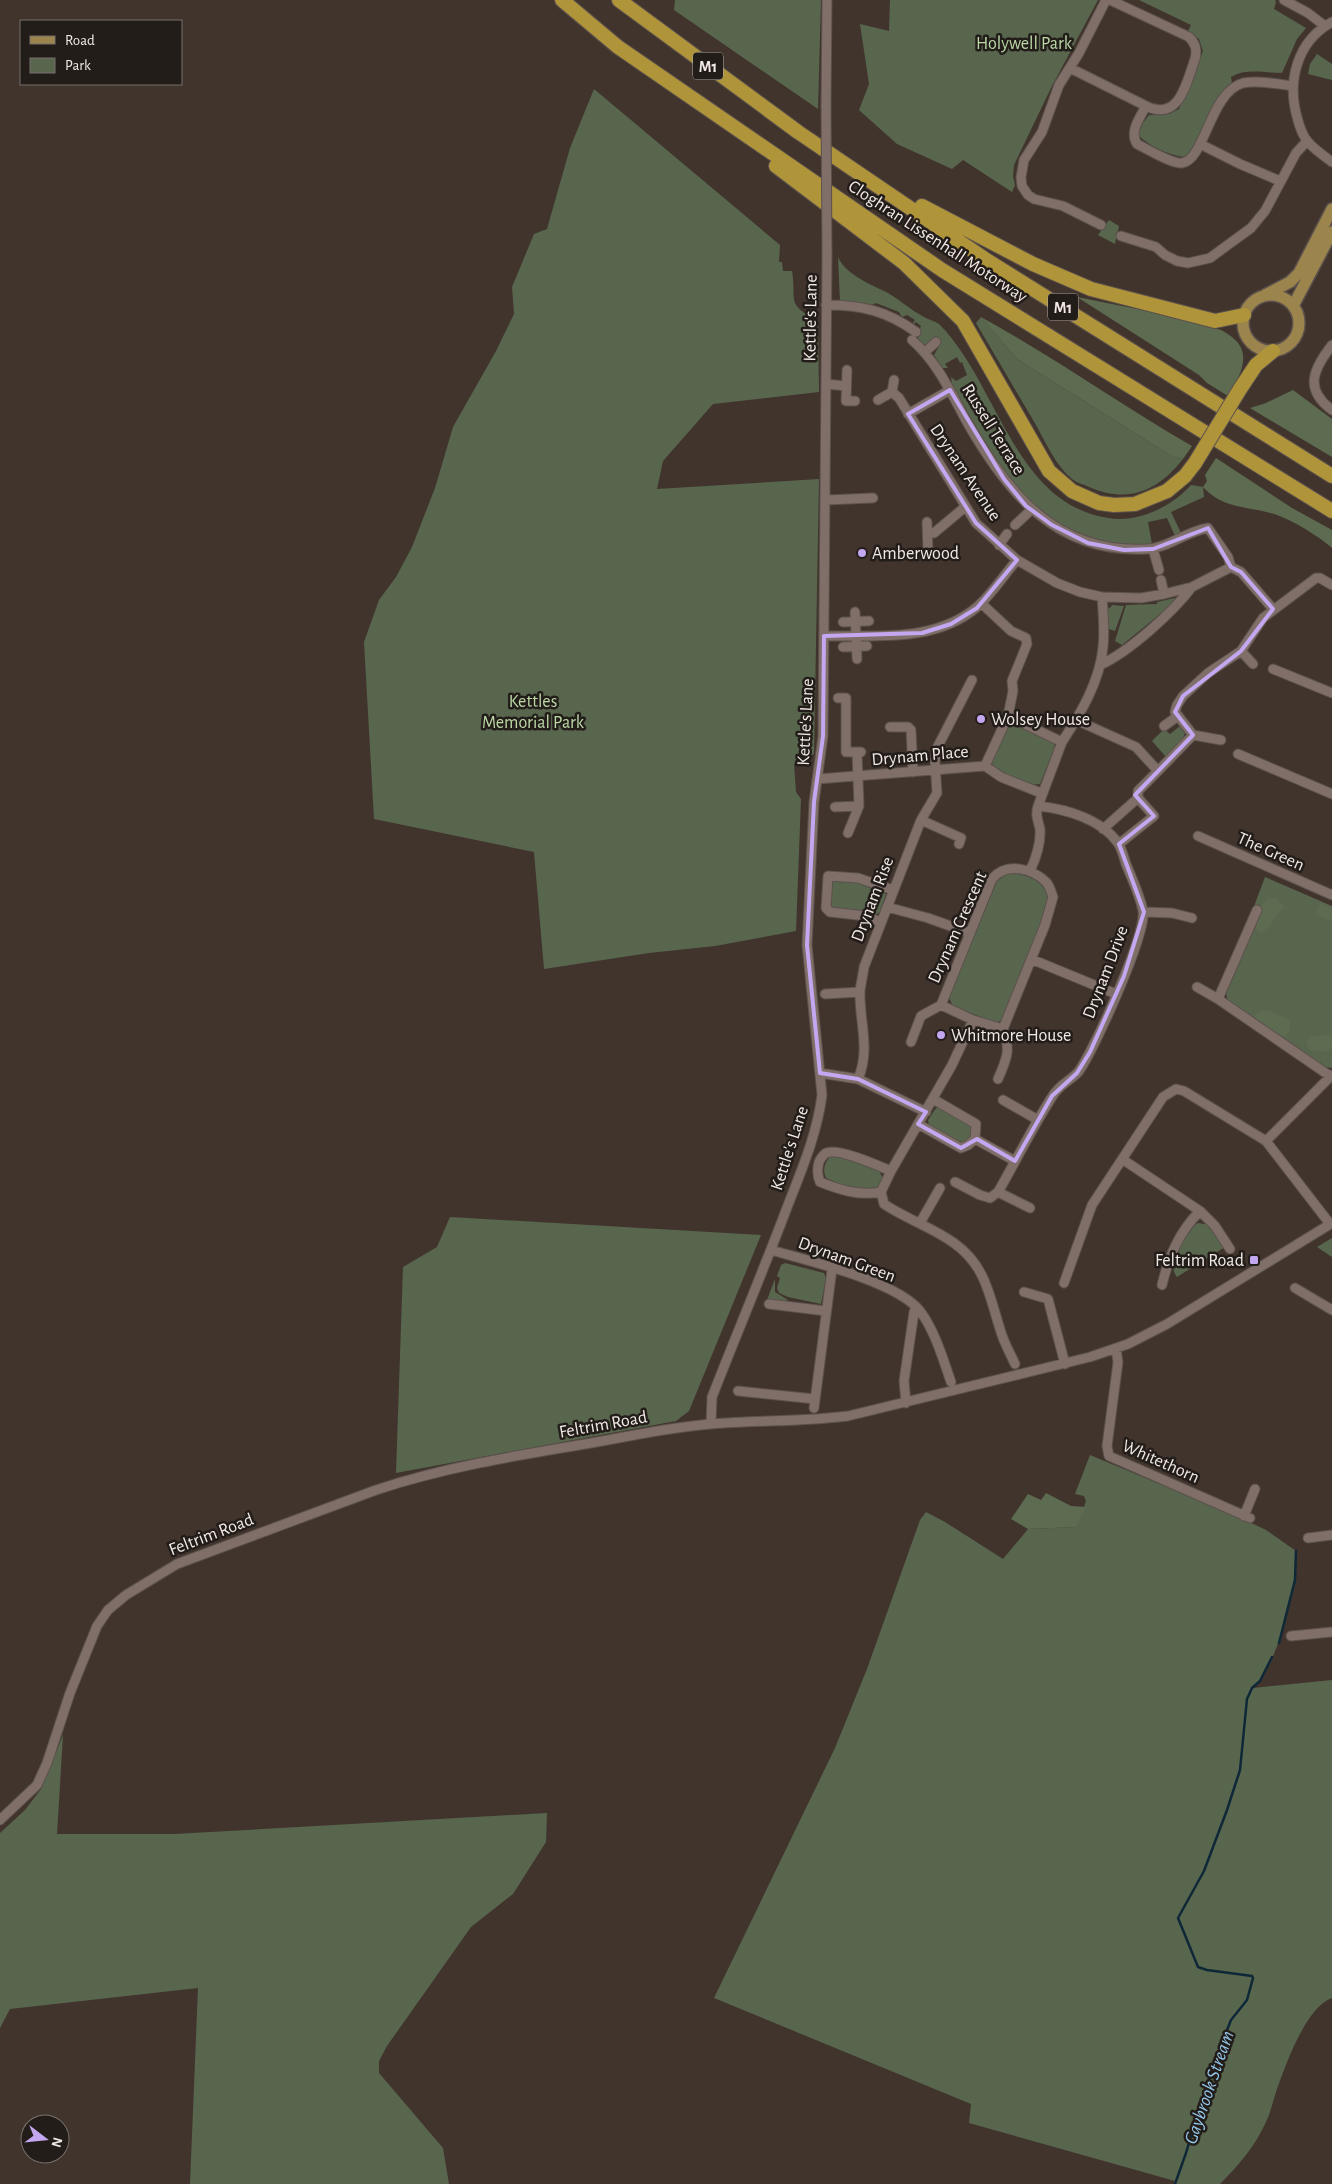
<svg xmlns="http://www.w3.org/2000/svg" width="1332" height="2184" font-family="'Alegreya Sans',sans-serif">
<rect width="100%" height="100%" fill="#41342d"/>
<path fill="#58664e" d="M 675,0 L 821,0 L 818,109 L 674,10 Z
M 890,0 L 1098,0 L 1052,86 L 1014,165 L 1013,176 L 1015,185 L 1012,192 L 963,160 L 952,169 L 897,144 L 859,110 L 869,84 L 860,24 L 889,31 Z
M 1139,0 L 1275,0 L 1276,2 L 1274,9 L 1306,28 L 1297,39 L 1282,73 C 1263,73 1247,68 1231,77 L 1232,84 C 1206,100 1207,139 1184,157 C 1168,155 1149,146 1138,135 L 1143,123 L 1149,115 L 1169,114 L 1179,109 L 1203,51 L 1199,39 L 1188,31 L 1191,25 Z
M 1317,54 L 1332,64 L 1332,80 L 1308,74 L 1310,64 Z
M 594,89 L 780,245 L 779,262 L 782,262 L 783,271 L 792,271 C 797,302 785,303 818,321 L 819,392 L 713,404 L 663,461 L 657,489 L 819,479 L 814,754 L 794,764 L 796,792 L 801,799 L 796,931 L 715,946 L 649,953 L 544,969 L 534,852 L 374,819 L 364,642 L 379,600 L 396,577 L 412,547 L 435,488 L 453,427 L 496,351 L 514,314 L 512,287 L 534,234 L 547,229 L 570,148 Z
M 1109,220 L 1119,226 L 1115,244 L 1098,235 Z
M 838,257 C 845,273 867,283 882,290 C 897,297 909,309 924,317 C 929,320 936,321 940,325 C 1000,386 1015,511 1117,519 C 1144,520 1173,505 1191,485 L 1203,487 L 1204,497 L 1171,512 L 1181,533 L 1175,536 L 1167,518 L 1148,522 L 1152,544 C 1045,560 995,463 952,384 L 951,377 L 956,381 L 967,375 L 962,362 L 960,363 L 957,357 L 945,364 L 948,368 L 942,368 L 934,355 L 940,344 L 933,339 L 926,345 L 920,343 L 917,339 L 921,334 L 918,332 L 921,326 L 916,322 L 913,325 L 912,324 L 915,320 L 907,315 L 902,317 L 899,312 L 876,303 L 872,305 L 840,302 Z
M 981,317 L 1017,359 L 1173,457 L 1183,459 C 1158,491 1128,504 1089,487 C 1084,484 1076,483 1072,479 C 1056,466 1046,443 1036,425 C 1016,391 996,357 976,323 Z
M 1175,598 L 1175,602 L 1122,645 L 1115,641 L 1126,605 L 1157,604 L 1157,602 Z
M 1112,605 L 1124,606 L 1115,631 L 1109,629 L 1107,607 L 1110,608 Z
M 1014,724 L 1054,743 L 1055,747 L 1040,784 C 1029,787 999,772 991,763 L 1008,726 Z
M 1180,726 L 1185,733 L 1182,741 L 1166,757 L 1152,741 L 1164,729 L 1170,734 Z
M 1008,873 C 1028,874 1048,882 1049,903 L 1003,1020 L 996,1023 L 953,1006 L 949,998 L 997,881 Z
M 1265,877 L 1332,906 L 1332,1068 L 1320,1066 L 1228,1002 L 1226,993 L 1261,913 L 1253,909 Z
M 835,880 L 852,881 L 886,894 L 880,912 L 876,915 L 830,908 L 831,884 Z
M 941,1107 L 970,1124 L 973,1129 L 968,1141 L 963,1142 L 958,1141 L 929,1125 L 928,1120 L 936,1108 Z
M 831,1155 L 839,1155 L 879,1170 L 883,1179 C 875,1202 842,1185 826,1178 C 822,1169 825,1163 831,1155 Z
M 450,1217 L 761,1235 L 689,1411 L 676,1421 L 396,1473 L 403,1267 L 437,1247 Z
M 1198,1223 L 1211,1225 L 1225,1247 L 1177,1277 C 1165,1263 1185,1236 1195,1225 Z
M 1332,1238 L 1332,1257 L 1317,1247 Z
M 785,1263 L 824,1273 L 826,1279 L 821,1304 L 788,1297 L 779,1293 L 777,1288 L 780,1278 L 777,1276 L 781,1265 Z
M 775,1279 L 775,1292 L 788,1300 L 784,1302 L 767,1300 Z
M 1090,1455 L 1237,1516 L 1266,1530 L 1296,1551 C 1295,1561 1296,1572 1295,1582 C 1289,1610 1275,1668 1253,1688 L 1332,1680 L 1332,1998 C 1306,2007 1286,2064 1277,2089 C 1273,2100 1271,2112 1266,2122 C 1255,2146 1239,2165 1220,2184 L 1174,2184 L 1175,2181 L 969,2123 L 971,2104 L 714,1998 L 835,1748 L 867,1669 L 920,1520 L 926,1512 L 945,1522 L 1003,1559 L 1028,1529 L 1077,1527 L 1086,1501 L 1084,1496 L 1075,1494 Z
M 63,1735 L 57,1834 L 174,1834 L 547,1813 L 546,1842 L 513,1894 L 471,1927 L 387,2046 L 379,2061 L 379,2073 L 443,2148 L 449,2184 L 190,2184 L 198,1988 L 10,2009 L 0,2028 L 0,1833 L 25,1810 L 41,1789 Z"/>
<path fill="#5d6c51" d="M 1077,297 L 1147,311 L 1221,330 C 1255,347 1244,370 1228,396 L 1207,383 L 1199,375 Z
M 981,317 C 1054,357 1121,405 1192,446 L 1183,459 L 1173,457 L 1017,359 Z
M 1293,390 L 1332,419 L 1332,457 L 1250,408 L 1266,403 Z
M 1216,458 L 1292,508 L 1332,530 L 1332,548 C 1321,538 1297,523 1282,517 C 1254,505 1226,512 1203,487 L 1207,481 L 1205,475 Z
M 1269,898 L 1276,898 L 1285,907 C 1275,915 1272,927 1261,933 L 1255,928 L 1261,913 L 1257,910 Z
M 1320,903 L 1332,909 L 1332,921 L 1316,915 Z
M 1260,1011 L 1270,1011 L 1290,1020 L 1290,1031 L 1282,1038 L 1255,1019 L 1254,1015 Z
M 1325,1035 L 1332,1035 L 1332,1048 L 1326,1052 L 1310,1050 L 1306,1042 L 1311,1037 Z
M 1046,1493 L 1071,1506 L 1085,1507 L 1077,1527 L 1028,1529 L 1011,1519 L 1028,1494 L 1041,1500 Z"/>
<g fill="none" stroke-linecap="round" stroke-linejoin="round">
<path stroke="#0e2838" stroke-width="2.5" d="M 1279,1643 L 1295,1580 L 1296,1551
M 1175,2184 L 1186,2153 L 1204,2093 L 1218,2053 L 1231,2020 L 1247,2000 L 1253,1978 L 1252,1976 L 1207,1970 L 1198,1967 L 1178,1918 L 1204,1871 L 1227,1810 L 1240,1770 L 1247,1699 L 1252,1688 L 1260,1681 L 1272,1657"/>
<defs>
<path id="minor" d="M 1110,0 L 1189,37 C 1196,44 1197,50 1195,59 C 1186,84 1179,122 1146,106 C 1140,117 1129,132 1137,144 C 1147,149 1172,164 1182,163 C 1205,160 1210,92 1243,83 C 1258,80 1278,84 1293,86
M 1284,0 L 1308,13 L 1325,26
M 1332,22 C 1297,41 1287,81 1297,117 C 1299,125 1302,135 1308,142 C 1314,149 1324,156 1332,162
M 1070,68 L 1146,106
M 826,106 L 827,0
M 1200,144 L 1240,164 L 1280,181
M 1101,225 L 1063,206 L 1034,199 L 1028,195 L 1022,186 L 1021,177 L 1024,160 L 1042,132 L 1059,85 L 1079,53 L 1106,0
M 1121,236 L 1156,247 L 1165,255 L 1177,261 L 1188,263 L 1210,258 L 1251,228 L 1265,211 L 1296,153 L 1307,141
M 826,305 C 862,305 887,311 916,332
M 912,340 C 938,363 951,393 967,422 C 1008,494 1057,554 1147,549 C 1168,548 1187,531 1208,528 L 1228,557 L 1231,567
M 1332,345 C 1314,368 1303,389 1332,410
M 925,352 L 936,342
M 847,370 L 846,401 L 855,401
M 826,384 L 846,386
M 892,392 L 894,380
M 878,400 L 892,392 L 899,398 L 976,523 L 1017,560 L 1057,583 L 1080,592 L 1102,597 L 1141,598 L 1164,594 L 1192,587 L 1231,567 L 1241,572 L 1273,609
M 908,414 L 950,390
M 826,500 L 873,498
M 927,522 L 928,552
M 1015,525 L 1031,510
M 928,533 L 934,533 L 965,507
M 999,545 L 1007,534
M 1153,549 L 1159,570
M 1161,580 L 1164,594
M 981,603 L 1011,631 L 1026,638 L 1027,644 L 1012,681 L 1013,691 L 1008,716
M 855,612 L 857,659
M 843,622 L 869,621
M 824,636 C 875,635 935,643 977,607 C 992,594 1004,575 1017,560
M 843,647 L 867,646
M 1241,651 L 1253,664
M 1100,665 C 1129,652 1173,612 1192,587
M 1273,669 L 1332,693
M 838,698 L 846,698 L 846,752 L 861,752
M 1076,720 L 1136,747 L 1158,771 L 1138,791 L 1138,798
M 1164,726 L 1178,716
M 890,727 L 908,727 L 911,730 L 913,772
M 1193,735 L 1175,712 L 1177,705 L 1183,696 L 1208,673 L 1241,651 L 1263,618 L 1316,578 L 1320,578 L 1332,585
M 1062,742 C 1081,713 1100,681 1103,647 C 1105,630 1103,613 1102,597
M 1238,754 L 1332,794
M 1158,771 L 1193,735 L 1221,740
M 817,779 L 985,766
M 835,807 L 859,806
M 921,820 L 961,838 L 959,844
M 1103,829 L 1138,798 L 1154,816 L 1119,844
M 848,833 L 859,806 L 857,752
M 1198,836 L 1332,895
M 1030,871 C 1036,858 1041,844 1040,829 C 1038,820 1035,815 1038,806
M 887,907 L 928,918 L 970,933
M 1257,910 L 1218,999 L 1330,1076
M 1144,912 L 1172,913 L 1192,918
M 880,922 L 866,916 L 830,912 L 826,908 L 828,876 L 858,878 L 893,890
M 1031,959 L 1116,994
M 1197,987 L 1218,999
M 825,994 L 860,992
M 941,1005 L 992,879 C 1006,862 1032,868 1046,882 C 1050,886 1051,892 1053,897 L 1045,925 L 1003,1029
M 941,1005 L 973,1020 L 1003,1029
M 911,1042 L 921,1016 L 941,1005
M 820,1073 L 858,1079 L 926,1112
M 858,1079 C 871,1049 859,1021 860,991 C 861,983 863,975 864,967 L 921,820 L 937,793 L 935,762 L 937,748 L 972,680
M 998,1079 C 1007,1058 1011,1051 1003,1029
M 1003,1100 L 1038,1120
M 918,1124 L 961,1148 L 968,1145 L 975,1139 L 976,1124 L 933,1099
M 975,1139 L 1015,1161
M 1266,1141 L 1332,1075
M 1122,1159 L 1200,1211 L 1215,1226 L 1230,1249
M 955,1182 L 980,1195 L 990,1198 L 998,1192
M 881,1192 L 884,1204 C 906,1219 932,1227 954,1243 C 986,1266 989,1295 1000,1329 C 1003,1341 1010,1353 1015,1364
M 881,1192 L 891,1171 L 952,1065 L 973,1020
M 881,1192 C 859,1196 840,1190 820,1182 C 817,1175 817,1169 819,1162 C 820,1159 824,1154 826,1153 C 837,1147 879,1166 891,1171
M 1030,1208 L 998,1192 C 1016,1161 1032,1128 1052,1097 C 1059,1084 1072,1080 1079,1071 C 1094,1050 1147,933 1143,911 C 1140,895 1132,879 1126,864 C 1124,858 1122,849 1118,843 C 1101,819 1066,809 1038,806 L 1062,742 L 1008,716 L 985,766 L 1001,777 L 1041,793
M 920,1223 L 940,1188
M 771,1250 C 809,1261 896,1281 920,1311 C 935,1331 943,1359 951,1382
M 1064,1283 L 1092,1205 L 1163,1097 L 1176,1089 L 1184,1091 L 1266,1141 L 1330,1224
M 1162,1285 C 1169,1256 1179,1232 1200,1211
M 1295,1288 L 1332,1310
M 1024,1292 L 1048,1299 L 1065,1364
M 769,1304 L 826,1311
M 1116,1349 L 1118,1362 L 1107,1446 L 1109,1456 L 1250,1518
M 738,1391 L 815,1399
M 906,1403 L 904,1381 L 914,1312 L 917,1308
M 814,1408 L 832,1269
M 711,1424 L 712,1397 C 737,1333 764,1269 788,1205 C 802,1169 817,1134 822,1095 L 807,945 L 814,802 L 823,736 L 827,255
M 1244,1516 L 1255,1489
M 1308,1538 L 1332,1535
M 1291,1636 L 1332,1632
M 0,1820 L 37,1785 L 47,1763 L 70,1693 L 97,1626 L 108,1610 L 126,1595 L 177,1564 L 376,1490 C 445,1467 519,1455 591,1443 C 631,1436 671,1427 711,1424 C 757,1420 802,1422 848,1416 L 1090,1357 L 1128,1344 L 1167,1324 L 1332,1223"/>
<path id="major" d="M 1265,295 L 1290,282 L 1299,273 L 1332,209
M1243 323a28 28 0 1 1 56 0a28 28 0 1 1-56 0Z
M 1293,306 L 1332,232"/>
<path id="highway" d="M 562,0 L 618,47 L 942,270 L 1332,511
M 619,0 L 798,132 L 988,261 L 1332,476
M 776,166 L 904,263 L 963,321 L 1049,471 L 1072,491 L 1099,503 L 1114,505 L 1135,504 L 1167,491 L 1185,476 L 1195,463
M 922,206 L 1033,264 L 1091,289 L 1215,321 L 1244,315
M 1240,389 L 1256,365 L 1273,351"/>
</defs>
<use href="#minor" stroke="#5c514c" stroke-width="11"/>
<use href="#major" stroke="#5c514c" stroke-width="14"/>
<use href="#highway" stroke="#5c514c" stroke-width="16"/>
<use href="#minor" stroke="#7f6f68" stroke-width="9"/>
<use href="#major" stroke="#9c854c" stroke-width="11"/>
<use href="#highway" stroke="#af943a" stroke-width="14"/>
<defs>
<path id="minor-bridge" d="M 826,106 L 827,255"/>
<path id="highway-bridge" d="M 1195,463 L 1240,389"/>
</defs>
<use href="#minor-bridge" stroke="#5c514c" stroke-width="11" stroke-linecap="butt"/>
<use href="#highway-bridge" stroke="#5c514c" stroke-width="16" stroke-linecap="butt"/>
<use href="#minor-bridge" stroke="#7f6f68" stroke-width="9"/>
<use href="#highway-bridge" stroke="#af943a" stroke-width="14"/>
</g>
<path fill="none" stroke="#c4a7f1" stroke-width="4" stroke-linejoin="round" d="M 950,390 L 1004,479 L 1026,506 L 1052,525 L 1088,543 L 1124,550 L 1153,549 L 1208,528 L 1231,567 L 1241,572 L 1273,609 L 1241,651 L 1183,696 L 1175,712 L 1193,735 L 1135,795 L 1154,816 L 1119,844 L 1144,912 L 1124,976 L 1090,1052 L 1077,1073 L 1052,1096 L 1015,1161 L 977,1139 L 961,1148 L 918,1124 L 926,1112 L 858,1079 L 820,1073 L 807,945 L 814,802 L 823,736 L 824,636 L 922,633 L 951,624 L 977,608 L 1017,560 L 976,523 L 908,414 Z"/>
<g fill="#c4a7f1" stroke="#231d1a" stroke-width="2">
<circle cx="862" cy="553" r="5"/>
<circle cx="981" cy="719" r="5"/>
<circle cx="941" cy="1035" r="5"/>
<rect x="1249" y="1255" width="10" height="10" rx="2.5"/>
</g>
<g text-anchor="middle" stroke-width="5" stroke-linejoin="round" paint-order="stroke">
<g fill="#231d1a" stroke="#b4aca8" stroke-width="1">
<rect x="693" y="52.5" width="30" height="27" rx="4"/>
<rect x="1048" y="293.5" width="30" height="27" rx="4"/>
</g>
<g font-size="16" font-weight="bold" fill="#f2e9e5">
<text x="708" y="72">M1</text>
<text x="1063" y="313">M1</text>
</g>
<g font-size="18" fill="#bcd8a6" stroke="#231d1a">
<text x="1024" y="49">Holywell Park</text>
<text x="533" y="707">Kettles<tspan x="533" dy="21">Memorial Park</tspan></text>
</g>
<g font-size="18" fill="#f2e9e5" stroke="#231d1a">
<text transform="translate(938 241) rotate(33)" y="6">Cloghran Lissenhall Motorway</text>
<text transform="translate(810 318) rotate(-89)" y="6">Kettle's Lane</text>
<text transform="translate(994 429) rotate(58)" y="6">Russell Terrace</text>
<text transform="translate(966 472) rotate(56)" y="6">Drynam Avenue</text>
<text transform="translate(805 722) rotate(-87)" y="6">Kettle's Lane</text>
<text transform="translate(920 755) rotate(-5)" y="6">Drynam Place</text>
<text transform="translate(1271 851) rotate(24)" y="6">The Green</text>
<text transform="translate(872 899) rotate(-69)" y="6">Drynam Rise</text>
<text transform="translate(957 927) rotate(-66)" y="6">Drynam Crescent</text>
<text transform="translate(1105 972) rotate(-69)" y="6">Drynam Drive</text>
<text transform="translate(789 1148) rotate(-72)" y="6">Kettle's Lane</text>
<text transform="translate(847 1259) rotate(20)" y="6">Drynam Green</text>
<text transform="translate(603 1424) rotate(-10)" y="6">Feltrim Road</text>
<text transform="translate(1161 1461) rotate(24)" y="6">Whitethorn</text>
<text transform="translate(211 1534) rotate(-21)" y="6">Feltrim Road</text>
</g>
<g font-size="18" fill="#f2e9e5" stroke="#231d1a" text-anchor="start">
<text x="872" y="559">Amberwood</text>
<text x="991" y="725">Wolsey House</text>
<text x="951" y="1041">Whitmore House</text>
<text x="1244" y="1266" text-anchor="end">Feltrim Road</text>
</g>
<g font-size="19" font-style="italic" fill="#94c7ec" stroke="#231d1a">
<text transform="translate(1208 2087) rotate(-71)" y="7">Gaybrook Stream</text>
</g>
</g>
<rect x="20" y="20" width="162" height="65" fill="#231d1a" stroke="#766f6b"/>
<rect x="30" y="36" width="25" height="8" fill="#9c854c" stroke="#766f6b"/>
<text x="65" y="45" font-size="15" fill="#f2e9e5">Road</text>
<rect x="30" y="58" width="25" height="15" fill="#58664e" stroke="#766f6b"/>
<text x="65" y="70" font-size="15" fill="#f2e9e5">Park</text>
<g transform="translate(45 2139) rotate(106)"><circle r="24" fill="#231d1a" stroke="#766f6b"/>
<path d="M0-4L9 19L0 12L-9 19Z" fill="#c4a7f1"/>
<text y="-8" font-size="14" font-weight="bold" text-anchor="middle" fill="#f2e9e5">N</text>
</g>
</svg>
